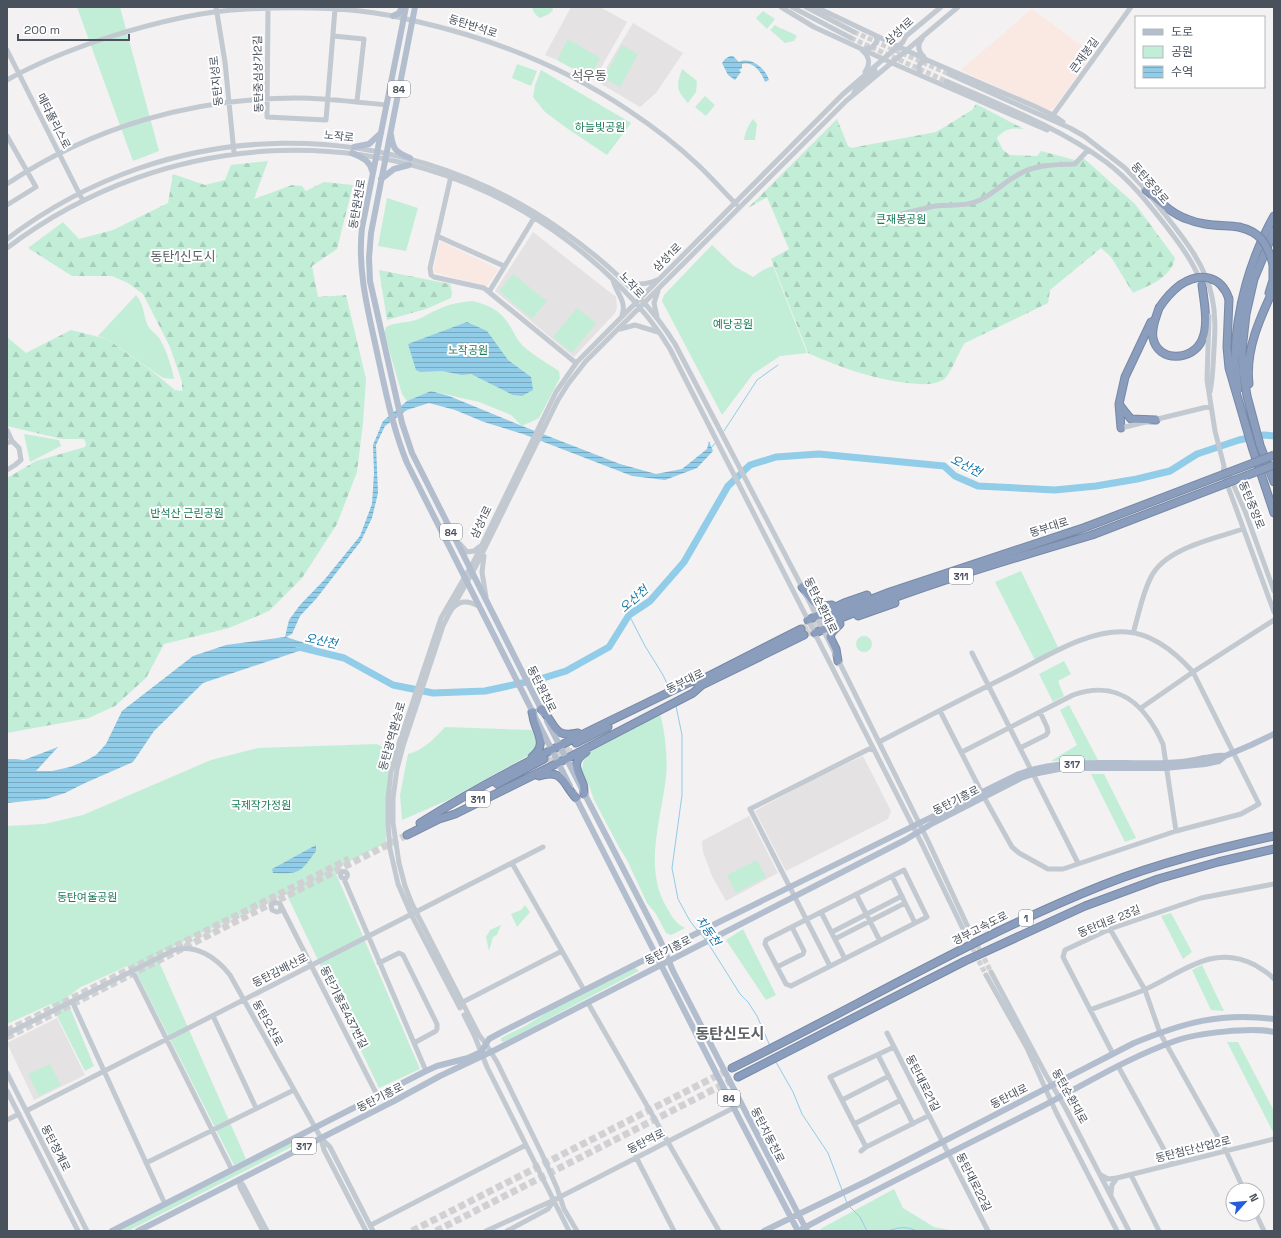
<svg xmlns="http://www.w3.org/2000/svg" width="1281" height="1238" font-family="'Space Grotesk','Noto Sans KR',sans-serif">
<defs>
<pattern id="forest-firs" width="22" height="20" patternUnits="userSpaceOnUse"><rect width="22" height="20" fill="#c2eed8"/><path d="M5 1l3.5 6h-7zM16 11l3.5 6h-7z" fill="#a8cebc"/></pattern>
<pattern id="water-rules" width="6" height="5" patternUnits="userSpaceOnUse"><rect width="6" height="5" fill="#91cce8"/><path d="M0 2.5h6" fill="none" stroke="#78a8bf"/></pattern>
</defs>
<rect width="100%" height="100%" fill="#f3f1f1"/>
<path fill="#e4e2e2" d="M 571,7 L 600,7 L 627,22 L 594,80 L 557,60 L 545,55 Z
M 633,23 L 683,53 L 656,93 L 640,107 L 598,82 Z
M 533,232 L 616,297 L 617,307 L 615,313 L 574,357 L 495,291 Z
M 863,756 L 891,811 L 888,819 L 786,871 L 755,811 L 810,781 Z
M 749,816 L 778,873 L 726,901 L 712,876 L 703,852 L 702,841 Z
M 57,1018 L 85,1075 L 34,1100 L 7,1043 Z"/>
<path fill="#fae8e3" d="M 1032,9 L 1093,54 L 1053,109 L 1047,110 L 961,70 Z
M 440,241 L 498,269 L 487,286 L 433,272 Z"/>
<path fill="#c2eed8" d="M 77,7 L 120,7 L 159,151 L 133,161 Z
M 535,7 L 552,7 L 553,10 L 549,14 L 540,18 L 536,15 L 532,9 Z
M 763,11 L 775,19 L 767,29 L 756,18 Z
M 775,25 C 782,30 790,31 797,36 L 794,41 L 785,43 L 770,30 Z
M 568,39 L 600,58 L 590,78 L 557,60 Z
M 622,45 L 638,54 L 620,87 L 604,78 Z
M 517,64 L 537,71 L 531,86 L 512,78 Z
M 682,69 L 697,81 L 696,92 L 688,103 C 676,90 676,86 682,69 Z
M 541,70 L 631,123 L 607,155 L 568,129 L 545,112 L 533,97 L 535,85 Z
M 705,96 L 715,105 L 706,116 L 695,107 Z
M 753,119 L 757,124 L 755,140 L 744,140 C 745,132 748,125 753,119 Z
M 387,198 L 418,208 L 406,251 L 378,246 Z
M 712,245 L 734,266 L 753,277 L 763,270 L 773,266 L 807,353 L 780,356 L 753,374 L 722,415 L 662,301 L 664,295 Z
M 513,274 L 547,301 L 532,319 L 499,291 Z
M 136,295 C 144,304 143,313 147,324 C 149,330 156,333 159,338 C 165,346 173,370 174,379 L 163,378 L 107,339 L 98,336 Z
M 472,301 C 486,304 500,310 508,323 C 513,330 516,339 523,346 C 533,355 547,363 559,371 L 560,378 L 539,418 L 522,426 L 511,415 L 479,402 L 431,391 L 407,401 L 402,394 L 384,333 L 386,327 C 395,322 406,323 416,320 C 424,317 431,312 439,309 C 449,304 461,302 472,301 Z
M 577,308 L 596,323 L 572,353 L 553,337 Z
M 24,434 L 59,440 L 61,446 L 30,462 Z
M 1021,571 L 1059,649 L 1036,662 L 995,582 Z
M856 644a8 8 0 1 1 16 0a8 8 0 1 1-16 0Z
M 1064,661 L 1071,674 L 1058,681 L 1064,696 L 1053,702 L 1039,674 Z
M 1069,705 L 1098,760 L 1051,761 L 1077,745 L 1060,710 Z
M 660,714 C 665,730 668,761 666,777 C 661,821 643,868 667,908 C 673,918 675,923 685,928 L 671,935 L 666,933 L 656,914 L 647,903 L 628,862 L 619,847 L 594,800 L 590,788 L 582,770 L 584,757 L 596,747 Z
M 445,727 L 532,730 L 537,742 L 534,749 L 529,755 L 448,800 L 402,820 L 400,795 L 408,754 C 424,750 435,738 445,727 Z
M 377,744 L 392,752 L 387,786 L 386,843 L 334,869 L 420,1069 L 379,1088 L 286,893 L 156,955 L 246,1159 L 234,1165 L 132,964 L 81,987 L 66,998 L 94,1066 L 85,1071 L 51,1004 L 7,1024 L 7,826 L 44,824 L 83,815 L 211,760 L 258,748 Z
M 1091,774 L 1104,774 L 1136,838 L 1125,842 Z
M 757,860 L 766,877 L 736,893 L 727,875 Z
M 525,905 L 530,912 L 517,927 L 511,914 L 521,910 Z
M 1171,913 L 1192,952 L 1183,959 L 1161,916 Z
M 501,925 L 497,935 L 493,937 L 489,951 L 486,937 L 490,930 Z
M 743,929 L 776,995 L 766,1000 L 726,940 Z
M 1202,965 L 1224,1011 L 1211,1010 L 1192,970 Z
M 634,967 L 639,971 L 504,1042 L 501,1041 L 501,1038 L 527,1025 L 552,1009 Z
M 1227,1042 L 1238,1042 L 1274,1111 L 1274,1134 Z
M 50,1064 L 61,1085 L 39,1096 L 28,1074 Z
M 301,1137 L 303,1141 L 128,1231 L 118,1231 Z
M 894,1189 L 903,1208 L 934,1227 L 954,1231 L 819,1231 L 822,1228 Z"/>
<path fill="url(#forest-firs)" d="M 976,104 L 1024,129 C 1011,128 1006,128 997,138 L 1003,150 L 1010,155 L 1037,156 L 1041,151 L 1075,160 L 1080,155 L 1135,204 L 1175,258 C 1171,278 1150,285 1133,293 L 1111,257 L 1101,248 L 1050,290 L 1048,303 L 965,343 C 958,352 951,375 943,380 C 932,386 919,384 907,383 C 869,378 842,368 808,353 L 771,259 L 789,249 L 767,197 L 748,208 L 837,119 L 848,146 L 851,148 L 936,132 L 972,110 Z
M 268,161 L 254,199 L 292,185 L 302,186 L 306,191 L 324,182 L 353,185 L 337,249 L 312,266 L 318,297 L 346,295 L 366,379 L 363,423 L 357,472 L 337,524 L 302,578 L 269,611 L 229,628 L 164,644 L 146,678 L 115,706 L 89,718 L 7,733 L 7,478 L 36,461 L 85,447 L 86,444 L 84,439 L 62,439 L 7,426 L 7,337 L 26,353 L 71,330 L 107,339 L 152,371 L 175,390 L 182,391 L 182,382 L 170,347 L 143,294 L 128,283 L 112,276 L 72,276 L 28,248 L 63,222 L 79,239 L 113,230 L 168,203 L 173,174 L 205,185 L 225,180 L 231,165 Z
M 379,270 L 450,284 L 452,293 L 451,298 L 426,309 L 387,320 Z"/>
<path fill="url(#water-rules)" d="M 730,56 L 733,56 L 739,62 C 751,56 766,69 769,80 L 765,82 C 762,73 753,60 742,64 L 742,68 L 739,70 L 741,72 L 735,80 L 728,75 L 722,63 L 725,59 Z
M 467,322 L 487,331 L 508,360 L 531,377 L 533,390 L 522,396 L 513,395 L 471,374 L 462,375 L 442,371 L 420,372 L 416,370 L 408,344 Z
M 431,391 L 449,396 L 522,426 L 620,464 L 656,474 L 682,469 L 707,449 L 709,441 L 713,451 L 697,468 L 665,480 L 632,476 L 523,434 L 484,422 L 455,410 L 429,403 L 407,410 L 385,426 L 376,445 L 378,493 L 372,518 L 361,541 L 316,599 L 300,616 L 292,634 L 286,637 L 314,646 L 203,683 L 154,731 L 133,762 L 85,783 L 65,793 L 46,799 L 7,803 L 7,759 L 15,759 L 24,760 L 58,747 L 36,771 L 52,771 L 70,767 L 85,761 L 96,755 L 106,744 L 122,711 L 193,656 L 226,645 L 285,637 L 289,620 L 300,605 L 325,579 L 360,536 L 372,504 L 374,473 L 373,445 L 383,421 L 407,401 Z
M 316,845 L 316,851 C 300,873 300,874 273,873 L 272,869 Z"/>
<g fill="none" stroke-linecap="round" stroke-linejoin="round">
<path stroke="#91cce8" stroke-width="1" d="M 724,431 L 757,380 L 778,365
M 712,447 L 716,442
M 629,615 L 645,646 L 663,675 L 669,688
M 676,706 L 682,735 L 682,795 L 672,868 L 678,899 L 690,921 L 697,930
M 701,934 L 705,939
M 708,943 L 740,994 L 748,1002 L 757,1016 L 770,1046
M 776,1062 L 793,1092 L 802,1114 L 828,1153 L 842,1190
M 844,1195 L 847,1203
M 850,1207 L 860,1217 L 867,1231
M 888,1231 C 899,1227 906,1226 917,1231"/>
<path stroke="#91cce8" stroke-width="7" d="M 299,647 L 344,658 L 393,685 L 433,693 L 485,691 L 540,679 L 566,671 L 609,647 L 629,615 L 650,601 L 684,562 L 728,486 L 750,465 L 776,457 L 819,454 L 944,466 L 955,476 L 978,486 L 1055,490 L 1096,486 L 1137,479 L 1170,471 L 1197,454 L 1239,440 L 1264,435 L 1274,436"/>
<path stroke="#d1d1d3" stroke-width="5" stroke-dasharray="5 2.5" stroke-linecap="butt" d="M 854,32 L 949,74
M 851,38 L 946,81
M 967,925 L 991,972
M 962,927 L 986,975"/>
<path stroke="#d1d1d3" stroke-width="7" stroke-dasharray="7 3.5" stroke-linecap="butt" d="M 801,629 L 828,616
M 804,635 L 831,622
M 544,759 L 576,743
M 548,763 L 577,749
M 7,1031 L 349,859
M 7,1037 L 407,835
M 412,1231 L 732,1068
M 436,1231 L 738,1077"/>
<defs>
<path id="highway" d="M 1146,190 C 1158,200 1172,214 1187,219 C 1203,226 1221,225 1239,227
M 1274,231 L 1254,279 L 1246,314 L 1242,350 L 1243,371 L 1247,396 L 1260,445 L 1274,482
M 1269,293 L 1273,280 L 1273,264
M 1229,299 L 1227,347 L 1229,368 L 1252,447 L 1274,513
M 1159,308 C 1156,318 1151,327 1153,338 C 1158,363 1193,361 1202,340 C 1209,326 1204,301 1202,285
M 1249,384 C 1245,350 1260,318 1274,288
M 1238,389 C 1237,379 1235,368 1235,358 C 1236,309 1250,259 1274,216
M 1119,404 L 1125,412 L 1131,419 L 1156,420
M 1121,428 L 1119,404 L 1125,377 L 1151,322
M 802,587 C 814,599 811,609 832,605
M 828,616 L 890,592 L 1086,527
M 858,616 L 895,603
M 808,620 L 844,603 L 867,595
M 831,622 C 916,587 1004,561 1092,535
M 815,633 L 839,623
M 838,661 L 836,649 L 830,637 L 832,632 L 840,624
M 699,681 L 801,629
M 698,687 L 804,635
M 541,709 C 556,723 552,739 578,733
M 576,743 L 608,727
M 532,757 C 547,745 538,735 534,721 C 533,718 533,715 532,712
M 539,776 C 563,768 563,784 576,798
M 497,784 L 544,759
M 584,794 C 584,791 584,787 583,784 C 578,771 570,762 586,752
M 436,820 L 455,814 L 566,759 L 693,693 L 702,685
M 420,823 C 506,769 598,727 690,682 L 703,679
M 407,835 L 439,819
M 732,1068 C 856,1007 975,936 1103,885 C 1158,863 1216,849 1274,836
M 738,1077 L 965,961 L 1085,906 L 1158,879 L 1218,862 L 1274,849"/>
</defs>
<use href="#highway" stroke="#7688a8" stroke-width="9"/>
<path stroke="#c2c9d1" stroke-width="5" d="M 216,7 L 225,62 L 234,153
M 781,7 L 814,27 L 892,63 L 1047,130
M 792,7 L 851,38
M 806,7 L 854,32
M 816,7 L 927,60 L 1034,106 L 1053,115 L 1063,122
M 268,8 L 267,117 L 326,120 L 335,9
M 333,36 L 364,39 L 357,101
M 922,39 C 917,45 918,51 924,57
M 865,49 C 871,49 875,46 877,40 L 876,36
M 7,50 L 83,201
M 862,50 C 869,56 871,64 865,72
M 949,74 L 1007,100 L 1070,128 L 1084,136 L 1125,168 L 1148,192
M 920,75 C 918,68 918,61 927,60
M 7,80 C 37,63 70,50 103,39 C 149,24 199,11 247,9 C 284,7 323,7 360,11 C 379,13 399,17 419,22 C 493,39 564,67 628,110 C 652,126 676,144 697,164 C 711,177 723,191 736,204
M 946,81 C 1000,105 1058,127 1106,162 C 1130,180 1148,203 1166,226 C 1179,243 1192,260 1200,280
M 853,95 L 856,88 L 875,70 L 874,69 L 872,69
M 1053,115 L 1131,7
M 7,136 L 36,187 L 7,205
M 451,176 L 430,268 L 431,275 L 434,277 L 484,288 L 576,363
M 7,184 C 92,127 193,98 296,98 C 326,98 356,102 386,105
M 1152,198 C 1175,228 1205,260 1212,297 C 1216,315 1215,332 1214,349 C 1213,364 1213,378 1210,392
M 893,216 C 907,213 921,209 935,206 C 948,204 962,207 975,202 C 991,197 1001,184 1016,176 C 1034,164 1055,165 1075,164 L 1088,150
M 437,236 L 504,266
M 7,239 C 171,114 392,112 560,229 C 603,259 647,299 675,344 L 802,587 L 928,841 L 967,925
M 7,248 C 168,126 391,115 557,233 C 599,263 644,305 670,349 L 922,844 L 962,927
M 621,278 C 634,285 643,286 657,280
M 613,280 C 616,293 627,301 622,315
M 489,292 L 534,218
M 1209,316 L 1207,380 L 1215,431 L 1224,466 L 1223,473 L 1274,612
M 657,317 L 654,303 L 658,291
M 620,329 L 635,325 L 658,332
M 1121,428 L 1211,406
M 7,430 L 12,441 L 19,448 L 21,460 L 15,465 L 7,470
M 7,443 L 12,441
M 1227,470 L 1245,511 L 1274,591
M 460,544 L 467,552 L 474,551 L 479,547
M 484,556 L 482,572 L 486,597
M 454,607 C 462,599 470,602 479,606
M 1133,633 C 1139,614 1142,594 1151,577 C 1165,548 1214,539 1243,529
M 972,653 L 1078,863
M 1141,708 L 1193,672 L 1274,620
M 879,742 C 923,719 967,696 1012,674 C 1046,657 1088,629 1127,632 C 1154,634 1176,653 1193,672 L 1259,804 L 1241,814 L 1176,831 L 1063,869 L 1048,869 L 1019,853 L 1012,847 L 984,797 L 940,711
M 1020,748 L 1046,735 L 1048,732 L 1047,727 L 1040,712
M 962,752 L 1073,695 C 1118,679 1145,704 1163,744 L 1176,831
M 512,863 L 584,990
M 904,870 L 927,917 L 791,986 L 786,984 L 765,944 L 766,940 Z
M340.5 875a3.5 3.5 0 1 1 7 0a3.5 3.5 0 1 1-7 0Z
M 892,876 L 915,923
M 344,879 L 426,1071
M 856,894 L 880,941
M 281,906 L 280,911 L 277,912 L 272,910 L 271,905 L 275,902 L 280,904 L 377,1095
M 821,912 L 845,959
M 1110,929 L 1145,990 L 1160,1033 L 1226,1151 L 1244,1190
M 832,932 L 902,896
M 835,939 L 905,903
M 379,963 L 399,953 L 403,955 L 437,1024 L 437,1029 L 436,1031 L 414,1043
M 830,966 L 750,809 L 869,749 L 874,750
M 777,967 L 803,954 L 804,951 L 792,927
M 132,970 L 232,1170
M 991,972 L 1046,1075 L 1065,1107 L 1129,1231
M 986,975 L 1027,1048 L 1056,1112 L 1117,1231
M 72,1001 L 165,1204
M 461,1003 L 562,951
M 588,1003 L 719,1231
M 460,1008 L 411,914 L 398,884 L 390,849 L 388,824 L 388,798 L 391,772 L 397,749 L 441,618 L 474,561 L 556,392 L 577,362 L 842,95 L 903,42 L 906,36 L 941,7
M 1090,1010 C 1108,1003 1127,997 1144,990 C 1182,973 1212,943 1255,965 C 1261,969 1269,973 1274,979
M 464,1015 L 475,1037 L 487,1067 L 569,1231
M 213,1016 L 256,1108
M 887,1033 L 988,1231
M 7,1034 L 174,950 C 196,944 216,957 230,975 L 321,1138 L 330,1147 L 373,1231
M 1113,1054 L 1063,957 L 1065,950 L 1110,929 L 1201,898 L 1274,884
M 878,1055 L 913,1124
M 1118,1066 L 1172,1164
M 7,1073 L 87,1231
M 7,1091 L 78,1231
M 842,1100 L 889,1076
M 26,1111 L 543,847
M 7,1120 L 19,1114
M 854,1124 L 901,1100
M 321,1139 L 324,1150 L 366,1231
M 866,1147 L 928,1116
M 861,1151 L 866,1147 L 830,1077 L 894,1047
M 636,1157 L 674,1231
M 146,1163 L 294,1090
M 1101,1175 L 1108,1179 L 1117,1178 L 1274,1139
M 1131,1175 L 1159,1231
M 239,1180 L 243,1185 L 267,1231
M 239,1181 L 240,1187 L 263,1231
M 1111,1194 L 1112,1185 L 1117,1178
M 1256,1214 L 1264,1231
M 371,1225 L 526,1145
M 486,1231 L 554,1200 L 741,1104
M 507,1231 L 548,1209 L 554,1200
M 577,1231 L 564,1209 L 557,1188 L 542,1154 L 497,1062 L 486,1044 L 479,1035 L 412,904 L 405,886 L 399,863 L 393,823 L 393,798 L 397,769 L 403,746 L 443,626 L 449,614 L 476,566 L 558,400 L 568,384 L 586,361 L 846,101 L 958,7"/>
<path stroke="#b2bdce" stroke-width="6" d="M 406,7 L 362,228 C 357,272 369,314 378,357 C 386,393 393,429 407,463 L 570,786
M 415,7 L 371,233 L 369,258 L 370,281 L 402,423 L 412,453 L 543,713
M 393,16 L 399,13 L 402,7
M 391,135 C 393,150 396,152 410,158
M 354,147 L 369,144 L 381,133
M 352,153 C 362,158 370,160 372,171
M 381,179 L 394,169 L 409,165
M 547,721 L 660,940 L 673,971 L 807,1231
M 574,794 L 739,1118 L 798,1231
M 802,1229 C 880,1187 960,1148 1039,1108 C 1084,1085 1127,1058 1175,1041 C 1197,1033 1252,1027 1274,1032
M 112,1231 L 426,1071 L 437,1066 L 468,1058 L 481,1052 L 489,1039 L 500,1033 L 721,921 L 1019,774 C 1065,757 1116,765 1165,763 C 1178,763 1192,761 1204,758 C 1212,757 1218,755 1225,756
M 138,1231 L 394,1101 L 440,1076 L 495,1050 L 905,840 L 933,823 L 1021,778 L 1033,774 L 1064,768 L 1165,768 L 1205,764 L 1219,761 L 1225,756 L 1251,745 L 1274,734
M 764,1231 L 867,1181 L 1134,1043 C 1183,1023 1220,1012 1274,1019"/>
<use href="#highway" stroke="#8b9dbc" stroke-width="7"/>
<defs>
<path id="highway-bridge" d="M 1239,227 C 1261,232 1267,244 1273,264
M 1159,308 C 1165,299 1172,291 1180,285 C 1200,272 1221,275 1229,299
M 1086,527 L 1274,455
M 1092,535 L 1274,465"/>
</defs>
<use href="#highway-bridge" stroke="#7688a8" stroke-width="9" stroke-linecap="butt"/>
<use href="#highway-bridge" stroke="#8b9dbc" stroke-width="7"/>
</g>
<g text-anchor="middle" stroke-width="4" stroke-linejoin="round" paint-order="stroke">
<g fill="#fff" stroke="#80858e" stroke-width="1">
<rect x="388" y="81" width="22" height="16" rx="3"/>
<rect x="440" y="524" width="22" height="16" rx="3"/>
<rect x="949" y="568" width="24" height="16" rx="3"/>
<rect x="1060" y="756" width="24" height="16" rx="3"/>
<rect x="466" y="791" width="24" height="16" rx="3"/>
<rect x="1019" y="910" width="14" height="16" rx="3"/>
<rect x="718" y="1090" width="22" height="16" rx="3"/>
<rect x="292" y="1138" width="24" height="16" rx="3"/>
</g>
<g font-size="10" font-weight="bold" fill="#49515d">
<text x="399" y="93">84</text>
<text x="451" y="536">84</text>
<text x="961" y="580">311</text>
<text x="1072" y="768">317</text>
<text x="478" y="803">311</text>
<text x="1026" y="922">1</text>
<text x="729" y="1102">84</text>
<text x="304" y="1150">317</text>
</g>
<g font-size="11" fill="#49515d" stroke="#fff">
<text transform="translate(473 26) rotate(18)" y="4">동탄반석로</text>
<text transform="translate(899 31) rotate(-43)" y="4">삼성1로</text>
<text transform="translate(1084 55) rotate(-54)" y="4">큰재봉길</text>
<text transform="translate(258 74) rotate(-91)" y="4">동탄중심상가2길</text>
<text transform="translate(216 81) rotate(-96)" y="4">동탄지성로</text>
<text transform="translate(54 121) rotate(63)" y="4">메타폴리스로</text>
<text transform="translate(339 136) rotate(6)" y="4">노작로</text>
<text transform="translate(1150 183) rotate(49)" y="4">동탄중앙로</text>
<text transform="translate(357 204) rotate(-80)" y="4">동탄원천로</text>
<text transform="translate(667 257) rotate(-45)" y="4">삼성1로</text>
<text transform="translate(632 285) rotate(47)" y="4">노작로</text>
<text transform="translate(1252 505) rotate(68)" y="4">동탄중앙로</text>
<text transform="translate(481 522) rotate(-64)" y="4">삼성1로</text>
<text transform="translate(1049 527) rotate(-18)" y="4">동부대로</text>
<text transform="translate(821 605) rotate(64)" y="4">동탄순환대로</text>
<text transform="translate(685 681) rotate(-26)" y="4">동부대로</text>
<text transform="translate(542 689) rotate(63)" y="4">동탄원천로</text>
<text transform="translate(392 736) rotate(-74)" y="4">동탄광역환승로</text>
<text transform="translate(956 800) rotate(-27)" y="4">동탄기흥로</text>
<text transform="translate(1109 921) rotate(-22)" y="4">동탄대로 23길</text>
<text transform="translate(980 928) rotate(-27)" y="4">경부고속도로</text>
<text transform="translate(668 950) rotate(-27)" y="4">동탄기흥로</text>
<text transform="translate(280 970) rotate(-27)" y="4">동탄감배산로</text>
<text transform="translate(344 1007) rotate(63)" y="4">동탄기흥로437번길</text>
<text transform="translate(268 1023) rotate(61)" y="4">동탄오산로</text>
<text transform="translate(923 1083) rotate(63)" y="4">동탄대로21길</text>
<text transform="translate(1009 1096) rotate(-27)" y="4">동탄대로</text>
<text transform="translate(1070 1096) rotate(61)" y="4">동탄순환대로</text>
<text transform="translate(380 1097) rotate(-27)" y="4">동탄기흥로</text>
<text transform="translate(768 1135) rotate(63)" y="4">동탄치동천로</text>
<text transform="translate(646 1141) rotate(-27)" y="4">동탄역로</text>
<text transform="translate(56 1148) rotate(63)" y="4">동탄청계로</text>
<text transform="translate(1193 1149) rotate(-14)" y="4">동탄첨단산업2로</text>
<text transform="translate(974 1182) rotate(63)" y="4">동탄대로22길</text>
</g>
<g font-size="11" fill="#1c7c57" stroke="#fff">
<text x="600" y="131">하늘빛공원</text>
<text x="901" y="223">큰재봉공원</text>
<text x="733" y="328">예당공원</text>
<text x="468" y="354">노작공원</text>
<text x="187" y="517">반석산 근린공원</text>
<text x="261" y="809">국제작가정원</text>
<text x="87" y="901">동탄여울공원</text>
</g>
<g font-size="12" font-style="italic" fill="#1376a6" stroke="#fff">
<text transform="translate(966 466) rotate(27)" y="4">오산천</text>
<text transform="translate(634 599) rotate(-42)" y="4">오산천</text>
<text transform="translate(321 641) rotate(12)" y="4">오산천</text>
<text transform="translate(708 931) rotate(55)" y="4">치동천</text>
</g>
<g font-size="13" fill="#5d6065" stroke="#fff">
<text x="589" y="80">석우동</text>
<text x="183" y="261">동탄1신도시</text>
</g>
<g font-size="15" font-weight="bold" fill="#5d6065" stroke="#fff">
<text x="730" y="1039">동탄신도시</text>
</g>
</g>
<rect width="1281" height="1238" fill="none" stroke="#49515d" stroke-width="16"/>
<rect x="1135" y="16" width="130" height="72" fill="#ffffff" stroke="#b6b9be"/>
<rect x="1143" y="29" width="20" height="6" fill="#b2bdce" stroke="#b6b9be"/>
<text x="1171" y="36" font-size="12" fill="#49515d">도로</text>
<rect x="1143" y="46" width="20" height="12" fill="#c2eed8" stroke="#b6b9be"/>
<text x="1171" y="56" font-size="12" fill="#49515d">공원</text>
<rect x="1143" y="66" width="20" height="12" fill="url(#water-rules)" stroke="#b6b9be"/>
<text x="1171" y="76" font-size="12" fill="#49515d">수역</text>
<g transform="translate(1245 1202) rotate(63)"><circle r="19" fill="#ffffff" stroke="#b6b9be"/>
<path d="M0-3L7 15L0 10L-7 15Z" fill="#225ddb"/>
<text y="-6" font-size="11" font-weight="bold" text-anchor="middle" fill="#49515d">N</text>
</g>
<path d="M18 34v6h111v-6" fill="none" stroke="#49515d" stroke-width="2"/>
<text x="24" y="34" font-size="12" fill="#49515d" stroke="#ffffff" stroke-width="3" paint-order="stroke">200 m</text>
</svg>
